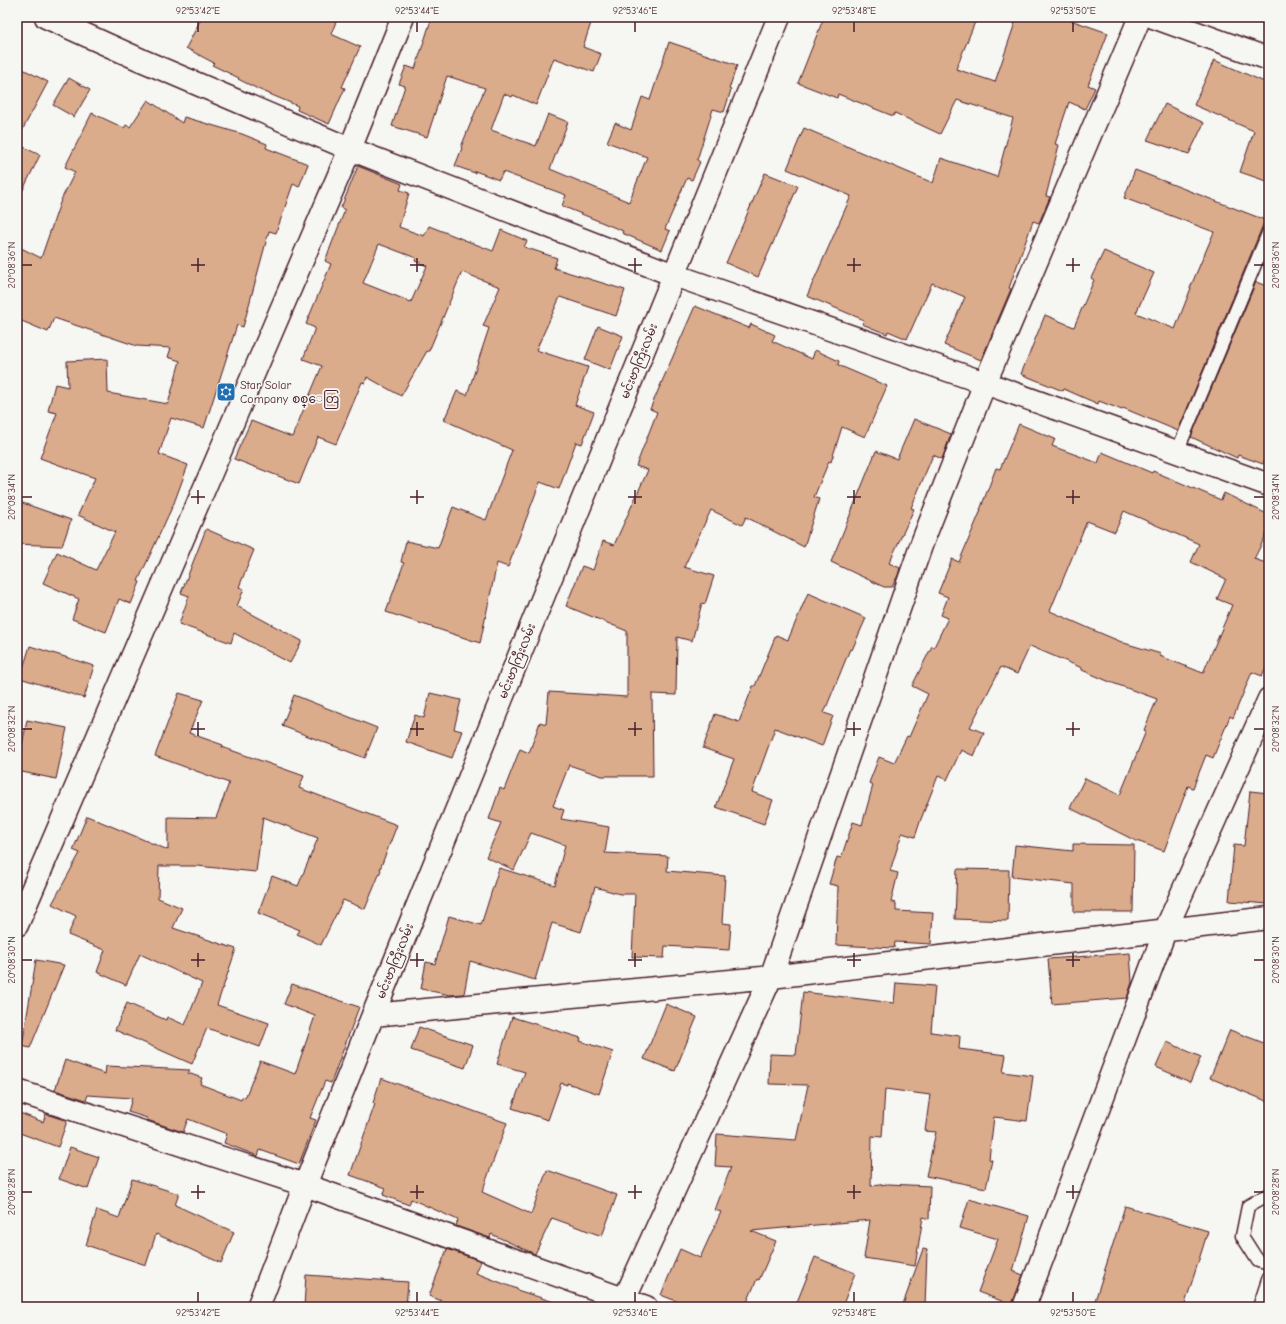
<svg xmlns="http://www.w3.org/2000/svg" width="1286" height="1324" font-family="'Comic Neue','Noto Sans Myanmar',sans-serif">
<rect width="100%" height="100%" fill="#f6f6f2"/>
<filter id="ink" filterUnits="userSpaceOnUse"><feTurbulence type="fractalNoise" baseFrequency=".025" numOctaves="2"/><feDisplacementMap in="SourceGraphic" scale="8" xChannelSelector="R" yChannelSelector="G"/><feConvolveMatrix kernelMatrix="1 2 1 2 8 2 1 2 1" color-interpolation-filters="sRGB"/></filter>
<g filter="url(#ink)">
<path fill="#daac8c" stroke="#4a1f2b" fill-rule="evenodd" d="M 202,17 L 338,17 L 331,34 L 360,47 L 342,87 L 345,88 L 329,124 L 297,110 L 298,106 L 260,90 L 238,79 L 239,78 L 212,65 L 214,63 L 186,48 Z
M 432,17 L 593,17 L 583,47 L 601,54 L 594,72 L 554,58 L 536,105 L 513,95 L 512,97 L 504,94 L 491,130 L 536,146 L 548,114 L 568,122 L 550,169 L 629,202 L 647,157 L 607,142 L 615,123 L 631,130 L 642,97 L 650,100 L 669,42 L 737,65 L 729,89 L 731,90 L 724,112 L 713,109 L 697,160 L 700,162 L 692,180 L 687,178 L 665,229 L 670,231 L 662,250 L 622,233 L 623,231 L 562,206 L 566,195 L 503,172 L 499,180 L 475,171 L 475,173 L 455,166 L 462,148 L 461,147 L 485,88 L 447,76 L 427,137 L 392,126 L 405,86 L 399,84 L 406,66 L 415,69 Z
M 824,17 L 977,17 L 956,69 L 995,82 L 1017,17 L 1062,17 L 1108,33 L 1088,85 L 1095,88 L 1085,109 L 1069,102 L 1055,144 L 1059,145 L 1046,196 L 1050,197 L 1039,223 L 1033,221 L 1009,288 L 1011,289 L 981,360 L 944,345 L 965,297 L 932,283 L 907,339 L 888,331 L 887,334 L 862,324 L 864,320 L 807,296 L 851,196 L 787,169 L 804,128 L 933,183 L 941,158 L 997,177 L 1013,118 L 957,100 L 940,134 L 895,113 L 893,116 L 838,94 L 837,98 L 798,83 Z
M 1214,60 L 1269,84 L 1269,182 L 1240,172 L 1254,131 L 1194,105 Z
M 17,66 L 48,82 L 17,140 Z
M 69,78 L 90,90 L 74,117 L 53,105 Z
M 148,100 L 182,123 L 184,117 L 242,134 L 267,144 L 266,148 L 308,164 L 299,187 L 293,184 L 276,233 L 269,231 L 243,327 L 237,325 L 204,428 L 171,418 L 159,454 L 188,465 L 174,503 L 138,581 L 140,582 L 131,604 L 119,599 L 106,632 L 72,619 L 79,599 L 43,583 L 57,552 L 96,570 L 115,532 L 78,515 L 95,478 L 40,458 L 57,413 L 48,411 L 55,384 L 68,387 L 67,361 L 107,359 L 108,393 L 168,404 L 180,361 L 168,357 L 171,348 L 137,346 L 54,318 L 48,332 L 17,319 L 17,246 L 41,258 L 61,200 L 75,172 L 65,167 L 92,113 L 124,128 L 126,125 L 130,127 Z
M 1165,104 L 1204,123 L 1189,154 L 1147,140 Z
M 17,144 L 40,155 L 17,202 Z
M 358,166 L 402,184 L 400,190 L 409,193 L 399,227 L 424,236 L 429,226 L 493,251 L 501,230 L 527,241 L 524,247 L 557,258 L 554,268 L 625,290 L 616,316 L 560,297 L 536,350 L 588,367 L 575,405 L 594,412 L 582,444 L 576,442 L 559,489 L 540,482 L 508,567 L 497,563 L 480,643 L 386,612 L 404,563 L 401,562 L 406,541 L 438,548 L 453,507 L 486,520 L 512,450 L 444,420 L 457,391 L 467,395 L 489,328 L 483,326 L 500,287 L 462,272 L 429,351 L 427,351 L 401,396 L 367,377 L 365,383 L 362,382 L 336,444 L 318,437 L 299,484 L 234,459 L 251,421 L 292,437 L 322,366 L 303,359 L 315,328 L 306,324 L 331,264 L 325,261 L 345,210 L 341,208 ZM 379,244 L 416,258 L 415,261 L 427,266 L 411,302 L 363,283 Z
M 1135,170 L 1265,220 L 1178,431 L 1123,408 L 1122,410 L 1099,401 L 1098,404 L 1064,389 L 1063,391 L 1021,374 L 1045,315 L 1074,327 L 1094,280 L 1091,278 L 1104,251 L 1154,273 L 1136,313 L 1175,329 L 1191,288 L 1190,288 L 1214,232 L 1124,198 Z
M 765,173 L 798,186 L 758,277 L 726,263 Z
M 1256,282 L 1269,287 L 1269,449 L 1263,464 L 1238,455 L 1237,458 L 1191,437 Z
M 695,306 L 749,328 L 751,324 L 775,335 L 772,341 L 812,359 L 815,350 L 839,361 L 838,365 L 887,386 L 865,437 L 842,427 L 831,462 L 829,461 L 814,497 L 819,499 L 804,547 L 746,517 L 742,525 L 711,510 L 684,567 L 714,576 L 705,604 L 702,603 L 692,641 L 677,637 L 676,695 L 652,694 L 653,776 L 602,776 L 569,765 L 553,806 L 564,810 L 561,819 L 609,827 L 605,853 L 668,856 L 667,871 L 725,876 L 722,923 L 731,924 L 729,950 L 665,946 L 664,958 L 632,957 L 635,894 L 620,894 L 595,887 L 581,932 L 552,923 L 535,980 L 470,961 L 464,994 L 450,995 L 421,989 L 426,962 L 435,964 L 449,916 L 481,925 L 499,868 L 555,885 L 565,845 L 531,833 L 514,870 L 486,857 L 501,823 L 489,819 L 500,788 L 504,790 L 520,749 L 529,753 L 540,722 L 546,724 L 549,692 L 627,697 L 627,631 L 566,606 L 582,566 L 593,570 L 603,541 L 614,545 L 648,470 L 636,466 L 657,412 L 650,409 Z
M 598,326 L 623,336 L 610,370 L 585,360 Z
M 914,419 L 951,434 L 942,459 L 933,455 L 911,508 L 914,509 L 889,563 L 900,568 L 898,575 L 892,587 L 884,587 L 831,562 L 876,451 L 897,459 Z
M 1019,424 L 1055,439 L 1052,446 L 1098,463 L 1102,452 L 1152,473 L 1153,471 L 1221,500 L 1224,493 L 1269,515 L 1269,529 L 1254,559 L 1269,564 L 1269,660 L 1262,676 L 1252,672 L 1233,718 L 1230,716 L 1213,758 L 1206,755 L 1193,788 L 1188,786 L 1164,851 L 1134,840 L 1070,808 L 1085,778 L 1120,795 L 1146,731 L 1144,730 L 1157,699 L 1110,682 L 1082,670 L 1082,668 L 1030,646 L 1017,674 L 1001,667 L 970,727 L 984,733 L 974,756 L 961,750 L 947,780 L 938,776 L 921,819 L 915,837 L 902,833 L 890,871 L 898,873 L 891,902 L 896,903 L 896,911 L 933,913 L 931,944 L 895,942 L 894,948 L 836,945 L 838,886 L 829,884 L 837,857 L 841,858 L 853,822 L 862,825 L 873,785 L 869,783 L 879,757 L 894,763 L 907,736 L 909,737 L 928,694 L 912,686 L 932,646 L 934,647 L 948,618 L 941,615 L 948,597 L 938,593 L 952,559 L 959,562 L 981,510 L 980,510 L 996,468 L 1000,469 ZM 1124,511 L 1199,544 L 1191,562 L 1226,579 L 1217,599 L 1232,605 L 1203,673 L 1160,656 L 1161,654 L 1124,643 L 1093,630 L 1050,611 L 1087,521 L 1115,532 Z
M 17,501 L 71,520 L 62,546 L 17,544 Z
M 206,529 L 254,550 L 239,587 L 244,589 L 237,606 L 302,641 L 290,663 L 234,633 L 231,643 L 179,624 L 189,596 L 181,593 Z
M 808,593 L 866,618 L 852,650 L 850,649 L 824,713 L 833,716 L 822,746 L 775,728 L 752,792 L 773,800 L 764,824 L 716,807 L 734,759 L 703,748 L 715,714 L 739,722 L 753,686 L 755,686 L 776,635 L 788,640 Z
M 30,646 L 94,666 L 84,698 L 20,678 Z
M 179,693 L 203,700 L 189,733 L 223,745 L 222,747 L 304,776 L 299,788 L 397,825 L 380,869 L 381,870 L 365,909 L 343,900 L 321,945 L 297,934 L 300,930 L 258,913 L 272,876 L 298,886 L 318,838 L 263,817 L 256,872 L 197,866 L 159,866 L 158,898 L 182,908 L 173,928 L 236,949 L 217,1005 L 269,1023 L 260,1047 L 207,1028 L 192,1064 L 115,1030 L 127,1003 L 166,1020 L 167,1017 L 185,1025 L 202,983 L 140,954 L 126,985 L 97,972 L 105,950 L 68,935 L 76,916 L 52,904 L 80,853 L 73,850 L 87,816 L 168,850 L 168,817 L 216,818 L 229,783 L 155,756 Z
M 430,693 L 461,700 L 454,729 L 462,731 L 452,758 L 406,742 L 415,715 L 424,718 Z
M 294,695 L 377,728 L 365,758 L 282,726 Z
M 27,720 L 67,728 L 56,779 L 17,771 Z
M 1250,791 L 1269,793 L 1269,904 L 1229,901 L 1234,845 L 1244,846 Z
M 1073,844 L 1134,845 L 1133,912 L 1074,912 L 1074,884 L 1012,877 L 1015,845 L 1073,851 Z
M 957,869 L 1009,870 L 1008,921 L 955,919 Z
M 1130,953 L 1132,982 L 1127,998 L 1052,1004 L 1048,959 Z
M 36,960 L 64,965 L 30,1048 L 22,1046 Z
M 896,983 L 935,986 L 931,1032 L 960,1036 L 959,1049 L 1006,1055 L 1003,1072 L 1033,1076 L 1027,1121 L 994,1117 L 989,1159 L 992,1160 L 986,1188 L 926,1176 L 936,1132 L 925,1131 L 930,1095 L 885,1089 L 882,1137 L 872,1136 L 871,1186 L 888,1184 L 930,1186 L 929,1219 L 923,1217 L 915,1266 L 864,1258 L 870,1220 L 751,1231 L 776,1241 L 759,1280 L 757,1279 L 745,1307 L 691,1307 L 661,1295 L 680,1249 L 700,1258 L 721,1212 L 715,1210 L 731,1167 L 715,1166 L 717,1134 L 796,1140 L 808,1085 L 769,1084 L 770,1054 L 796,1055 L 803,992 L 894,1003 Z
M 292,984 L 359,1007 L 331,1083 L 325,1081 L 310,1118 L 316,1120 L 299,1164 L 260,1150 L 258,1156 L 224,1143 L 227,1134 L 188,1119 L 183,1132 L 147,1120 L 147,1118 L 128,1112 L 132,1098 L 88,1095 L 86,1100 L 55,1090 L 65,1060 L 105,1074 L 106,1066 L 190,1070 L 188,1073 L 202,1078 L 200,1084 L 241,1100 L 242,1097 L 245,1098 L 260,1061 L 295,1074 L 315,1016 L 284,1004 Z
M 666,1004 L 697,1017 L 675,1071 L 644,1059 Z
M 512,1017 L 581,1038 L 580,1041 L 613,1052 L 599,1094 L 567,1083 L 567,1085 L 561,1083 L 548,1120 L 512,1108 L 525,1072 L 497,1064 Z
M 419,1027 L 473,1045 L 465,1068 L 411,1050 Z
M 1230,1030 L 1269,1045 L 1269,1102 L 1210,1078 Z
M 1167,1042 L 1201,1057 L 1190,1082 L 1156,1067 Z
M 381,1078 L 507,1123 L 482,1192 L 531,1214 L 547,1170 L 617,1195 L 602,1236 L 552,1218 L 535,1254 L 491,1234 L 490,1238 L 456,1226 L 458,1220 L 411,1199 L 409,1205 L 383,1195 L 386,1188 L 350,1175 L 375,1104 L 373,1103 Z
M 17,1112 L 43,1122 L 46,1114 L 67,1121 L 58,1147 L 17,1132 Z
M 70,1147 L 99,1157 L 88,1189 L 59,1179 Z
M 132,1179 L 179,1194 L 175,1205 L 234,1232 L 221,1263 L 156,1234 L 146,1265 L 86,1245 L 97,1210 L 119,1218 Z
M 969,1199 L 1029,1216 L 1013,1271 L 1023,1275 L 1012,1305 L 978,1292 L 998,1239 L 960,1228 Z
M 1125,1206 L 1208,1231 L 1184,1307 L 1093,1307 Z
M 447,1249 L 481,1261 L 476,1273 L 517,1289 L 517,1290 L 557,1303 L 556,1307 L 457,1307 L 429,1296 Z
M 923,1249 L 927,1250 L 925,1307 L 902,1307 Z
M 815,1257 L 855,1273 L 842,1307 L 795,1307 Z
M 306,1275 L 408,1282 L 406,1307 L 304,1307 Z"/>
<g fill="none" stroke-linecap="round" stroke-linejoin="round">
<defs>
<path id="service" d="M 1177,452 L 1269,231
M 1269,1194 L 1248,1206 L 1242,1236 L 1258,1261 L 1269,1264
M 1259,1307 L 1269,1277"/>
<path id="minor" d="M 46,17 L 141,60 L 350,149 L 674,275 L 985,383 L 1269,485
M 1153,17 L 1269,59
M 17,925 L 350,149 L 403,17
M 373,1015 L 771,977 L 1269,918
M 17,1091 L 305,1185 L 646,1307
M 258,1307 L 305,1185 L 373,1015 L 779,17
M 621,1307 L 771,977 L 922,543 L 985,383 L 1140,17
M 1024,1307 L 1165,931 L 1269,699"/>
</defs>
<use href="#service" stroke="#4a1f2b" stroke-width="15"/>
<use href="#minor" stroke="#4a1f2b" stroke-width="25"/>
<use href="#service" stroke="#f6f6f2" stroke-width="12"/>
<use href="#minor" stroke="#f6f6f2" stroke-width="22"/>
</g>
</g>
<path fill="none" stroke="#4a1f2b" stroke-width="1.5" d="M 198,22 L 198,32M 417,22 L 417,32M 635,22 L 635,32M 854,22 L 854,32M 1073,22 L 1073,32M 198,258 L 198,272M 417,258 L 417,272M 635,258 L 635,272M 854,258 L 854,272M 1073,258 L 1073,272M 22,265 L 32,265M 191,265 L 205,265M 410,265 L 424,265M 628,265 L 642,265M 847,265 L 861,265M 1066,265 L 1080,265M 1254,265 L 1264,265M 198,490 L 198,504M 417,490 L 417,504M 635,490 L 635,504M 854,490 L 854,504M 1073,490 L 1073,504M 22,497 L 32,497M 191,497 L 205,497M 410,497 L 424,497M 628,497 L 642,497M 847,497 L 861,497M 1066,497 L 1080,497M 1254,497 L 1264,497M 198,722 L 198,736M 417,722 L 417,736M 635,722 L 635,736M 854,722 L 854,736M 1073,722 L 1073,736M 22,729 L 32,729M 191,729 L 205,729M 410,729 L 424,729M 628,729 L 642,729M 847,729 L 861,729M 1066,729 L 1080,729M 1254,729 L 1264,729M 198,953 L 198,967M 417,953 L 417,967M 635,953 L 635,967M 854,953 L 854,967M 1073,953 L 1073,967M 22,960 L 32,960M 191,960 L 205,960M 410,960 L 424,960M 628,960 L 642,960M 847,960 L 861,960M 1066,960 L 1080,960M 1254,960 L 1264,960M 198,1185 L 198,1199M 417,1185 L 417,1199M 635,1185 L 635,1199M 854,1185 L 854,1199M 1073,1185 L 1073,1199M 22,1192 L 32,1192M 191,1192 L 205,1192M 410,1192 L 424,1192M 628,1192 L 642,1192M 847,1192 L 861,1192M 1066,1192 L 1080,1192M 1254,1192 L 1264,1192M 198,1292 L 198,1302M 417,1292 L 417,1302M 635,1292 L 635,1302M 854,1292 L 854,1302M 1073,1292 L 1073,1302"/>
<defs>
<symbol id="synagogue-square" viewBox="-11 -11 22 22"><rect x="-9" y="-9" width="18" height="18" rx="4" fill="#1f6fb2" stroke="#f6f6f2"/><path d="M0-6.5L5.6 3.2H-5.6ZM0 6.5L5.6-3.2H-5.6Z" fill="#fff"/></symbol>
</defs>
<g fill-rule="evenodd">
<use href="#synagogue-square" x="215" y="381" width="22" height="22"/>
</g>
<g text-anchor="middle" stroke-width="3.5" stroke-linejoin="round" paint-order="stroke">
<g font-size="12" fill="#4a1f2b" stroke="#f6f6f2">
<text transform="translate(639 361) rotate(-68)" y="4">မင်းဗာကြီးလမ်း</text>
<text transform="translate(517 661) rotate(-68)" y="4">မင်းဗာကြီးလမ်း</text>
<text transform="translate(395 961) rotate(-68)" y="4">မင်းဗာကြီးလမ်း</text>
</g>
<g font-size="12" fill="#4a1f2b" stroke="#f6f6f2" text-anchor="start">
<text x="240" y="389">Star Solar<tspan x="240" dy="14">Company စစ္ေတြ</tspan></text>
</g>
</g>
<rect width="1286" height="1324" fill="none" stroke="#f6f6f2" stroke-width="44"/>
<rect x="22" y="22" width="1242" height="1280" fill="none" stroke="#4a1f2b" stroke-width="1.5"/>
<g font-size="10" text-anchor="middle" fill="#4a1f2b">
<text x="198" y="14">92°53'42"E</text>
<text x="417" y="14">92°53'44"E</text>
<text x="635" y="14">92°53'46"E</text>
<text x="854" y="14">92°53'48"E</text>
<text x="1073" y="14">92°53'50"E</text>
<text transform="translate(11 265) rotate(-90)" y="4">20°08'36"N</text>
<text transform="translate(1275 265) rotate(-90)" y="4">20°08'36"N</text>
<text transform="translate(11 497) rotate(-90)" y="4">20°08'34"N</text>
<text transform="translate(1275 497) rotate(-90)" y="4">20°08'34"N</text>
<text transform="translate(11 729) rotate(-90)" y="4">20°08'32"N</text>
<text transform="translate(1275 729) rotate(-90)" y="4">20°08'32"N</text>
<text transform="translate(11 960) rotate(-90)" y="4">20°08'30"N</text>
<text transform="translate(1275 960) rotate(-90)" y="4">20°08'30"N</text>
<text transform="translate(11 1192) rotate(-90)" y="4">20°08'28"N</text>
<text transform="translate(1275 1192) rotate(-90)" y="4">20°08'28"N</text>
<text x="198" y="1316">92°53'42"E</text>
<text x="417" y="1316">92°53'44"E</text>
<text x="635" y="1316">92°53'46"E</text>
<text x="854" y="1316">92°53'48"E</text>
<text x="1073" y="1316">92°53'50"E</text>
</g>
</svg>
